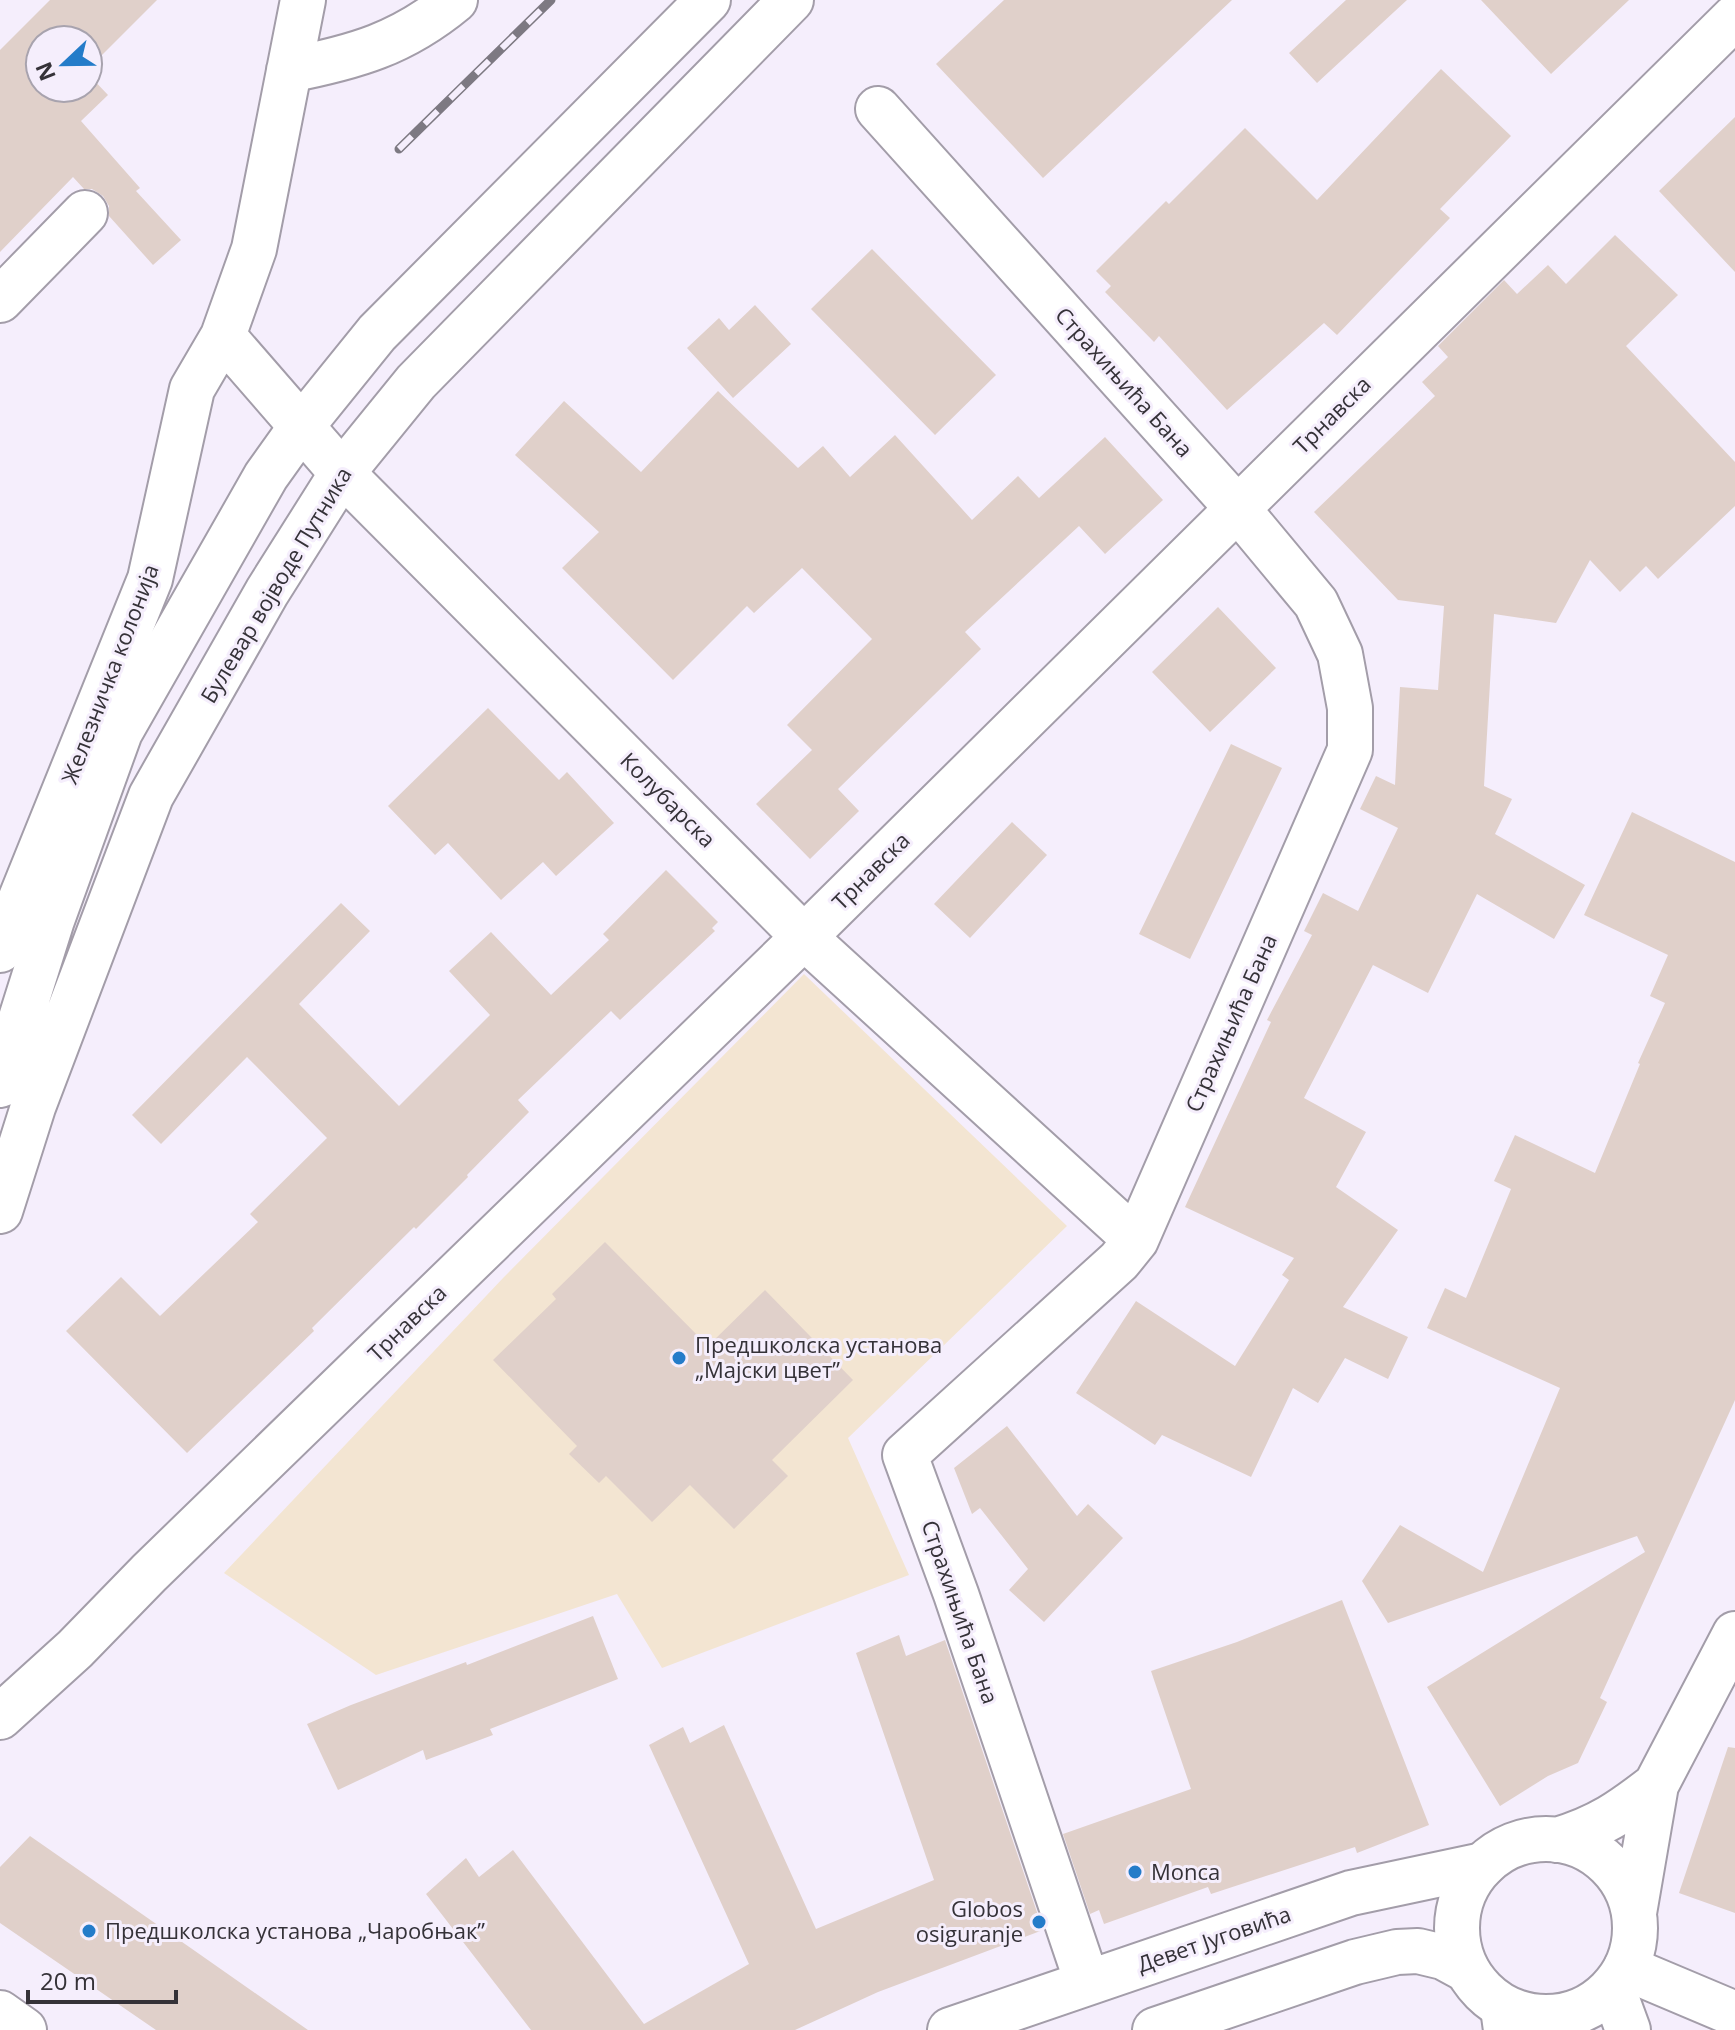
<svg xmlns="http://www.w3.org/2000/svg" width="1735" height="2030" font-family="'Open Sans',sans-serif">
<rect width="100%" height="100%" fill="#f5eefc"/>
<path fill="#f3e5d2" d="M 804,974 L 1067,1226 L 848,1438 L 909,1575 L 662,1668 L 617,1594 L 376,1675 L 224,1573 L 504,1277 Z"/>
<path fill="#e0d0ca" d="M 50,0 L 157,0 L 88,69 L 88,40 L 40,40 L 40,88 L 88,88 L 88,74 L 108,95 L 81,121 L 140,188 L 136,191 L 181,240 L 153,265 L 109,216 L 109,206 L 103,196 L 92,189 L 84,189 L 73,177 L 0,252 L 0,50 Z
M 1004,0 L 1232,0 L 1043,178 L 936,64 Z
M 1346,0 L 1407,0 L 1317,83 L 1289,53 Z
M 1481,0 L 1629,0 L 1551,74 Z
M 1441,69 L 1511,136 L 1440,209 L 1450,218 L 1337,335 L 1324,323 L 1227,410 L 1159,336 L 1154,342 L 1105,292 L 1111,286 L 1096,271 L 1166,201 L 1169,204 L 1245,128 L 1317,200 Z
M 1735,117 L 1735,272 L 1659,191 Z
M 1615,235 L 1678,295 L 1626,346 L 1735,462 L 1735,506 L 1658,579 L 1646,566 L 1620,592 L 1590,560 L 1556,623 L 1494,614 L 1484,786 L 1512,799 L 1495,834 L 1585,885 L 1554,939 L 1477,894 L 1428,993 L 1373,965 L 1304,1098 L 1366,1132 L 1336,1187 L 1398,1230 L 1343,1307 L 1408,1337 L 1388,1379 L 1345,1358 L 1318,1403 L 1293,1388 L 1251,1477 L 1162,1435 L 1155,1445 L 1076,1393 L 1136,1301 L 1235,1366 L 1289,1280 L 1282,1275 L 1294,1258 L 1185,1207 L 1271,1022 L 1267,1020 L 1312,935 L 1304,931 L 1323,893 L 1358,911 L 1398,828 L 1360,809 L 1376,776 L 1395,785 L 1400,687 L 1438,690 L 1444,606 L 1398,600 L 1314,512 L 1435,396 L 1422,382 L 1448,357 L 1438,346 L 1504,280 L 1517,294 L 1548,265 L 1566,284 Z
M 872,249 L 996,375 L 935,435 L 811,309 Z
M 755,305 L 791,344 L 733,398 L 687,348 L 719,318 L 729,330 Z
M 718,391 L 798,468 L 823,446 L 850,477 L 895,435 L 972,520 L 1018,476 L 1039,498 L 1105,437 L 1163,500 L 1105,554 L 1079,526 L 965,632 L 981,649 L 838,789 L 859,811 L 810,859 L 756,804 L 812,750 L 787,725 L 872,639 L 802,568 L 754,613 L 747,606 L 673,680 L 562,568 L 599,532 L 515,455 L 564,401 L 641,472 Z
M 1218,607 L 1276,668 L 1210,732 L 1152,672 Z
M 488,708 L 559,780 L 567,772 L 614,823 L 556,876 L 543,862 L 501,900 L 448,843 L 435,855 L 388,806 Z
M 1231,744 L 1282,768 L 1190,959 L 1139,934 Z
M 1632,812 L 1735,862 L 1735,1400 L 1600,1698 L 1607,1702 L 1578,1763 L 1548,1776 L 1500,1806 L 1427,1687 L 1645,1552 L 1637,1536 L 1388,1623 L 1362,1581 L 1400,1525 L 1483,1572 L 1560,1388 L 1427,1328 L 1445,1288 L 1466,1298 L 1511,1189 L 1494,1181 L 1515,1135 L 1595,1173 L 1640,1064 L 1638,1063 L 1665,1003 L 1650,996 L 1668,955 L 1584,915 Z
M 1012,822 L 1047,855 L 970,938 L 934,904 Z
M 666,870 L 718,922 L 712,928 L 715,931 L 620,1020 L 611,1011 L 518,1100 L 529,1112 L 467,1175 L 468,1177 L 416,1229 L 414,1227 L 312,1328 L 314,1331 L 187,1453 L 66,1331 L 121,1277 L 160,1316 L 258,1222 L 250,1214 L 327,1138 L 247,1057 L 161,1144 L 132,1115 L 341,903 L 370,931 L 299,1004 L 399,1106 L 490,1015 L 449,971 L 491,932 L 551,995 L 609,940 L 603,934 Z
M 605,1242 L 708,1346 L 765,1290 L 853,1380 L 772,1460 L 788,1476 L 734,1529 L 690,1485 L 652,1522 L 606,1476 L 599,1483 L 569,1454 L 577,1446 L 493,1360 L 556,1299 L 552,1294 Z
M 1007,1426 L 1077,1516 L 1088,1504 L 1123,1538 L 1044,1622 L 1009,1590 L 1028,1569 L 980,1508 L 972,1514 L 954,1468 Z
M 1342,1600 L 1429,1825 L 1357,1853 L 1355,1847 L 1211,1894 L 1208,1887 L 1104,1924 L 1099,1910 L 1090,1914 L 1063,1834 L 1191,1789 L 1151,1671 L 1237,1642 Z
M 593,1616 L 618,1679 L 490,1729 L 493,1735 L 426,1760 L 423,1750 L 338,1790 L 307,1724 L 351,1705 L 466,1662 L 467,1665 Z
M 899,1635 L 906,1656 L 945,1640 L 1043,1930 L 878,1992 L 795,2030 L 531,2030 L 426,1894 L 466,1858 L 479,1877 L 513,1850 L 644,2024 L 749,1964 L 649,1745 L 683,1727 L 690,1743 L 724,1725 L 816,1929 L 934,1880 L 856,1653 Z
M 1728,1747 L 1735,1748 L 1735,1913 L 1679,1893 Z
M 30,1836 L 195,1951 L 308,2030 L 156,2030 L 0,1923 L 0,1867 Z"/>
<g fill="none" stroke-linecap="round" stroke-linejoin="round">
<defs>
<path id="street" d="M 289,70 C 355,57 402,44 455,0
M 878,109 L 1237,508 L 1316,603 L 1340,654 L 1350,708 L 1350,750 L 1136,1240 L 1119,1261 L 905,1455 L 956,1594 L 1087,1982
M 0,300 L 85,213
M 223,336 L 342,473 L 804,937 L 1136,1240
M 0,950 L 150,579 L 192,389 L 223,336 L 254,249 L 303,0
M 0,1717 L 75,1649 L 149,1573 L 804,937 L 1735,17
M 1626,1968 L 1735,2014
M 1503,2008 L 1506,2030
M 0,2013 L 24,2030
M 950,2030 L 1351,1893 L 1483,1865
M 1155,2030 L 1355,1962 L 1397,1952 L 1418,1951 L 1443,1957 L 1467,1970"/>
<path id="secondary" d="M 0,1085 L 52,920 L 120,732 L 266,476 L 301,427 L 377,333 L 708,0
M 0,1211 L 33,1107 L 151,796 L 267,592 L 342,473 L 416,382 L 791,0
M1457 1928a89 89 0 1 1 178 0a89 89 0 1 1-178 0Z
M 1557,1840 C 1600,1827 1621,1812 1656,1785
M 1634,1913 L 1656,1785 L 1735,1634
M 1613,1989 L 1628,2030"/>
</defs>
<use href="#street" stroke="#a39da9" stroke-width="48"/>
<use href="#secondary" stroke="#a39da9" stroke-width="48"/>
<use href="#street" stroke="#fff" stroke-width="44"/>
<use href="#secondary" stroke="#fff" stroke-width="44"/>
<defs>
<path id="rail" d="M 399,149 L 551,0"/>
</defs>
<use href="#rail" stroke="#7d7982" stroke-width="9"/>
<use href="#rail" stroke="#f5eefc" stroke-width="6" stroke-dasharray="18" stroke-linecap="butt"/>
</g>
<g fill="#247cc9" stroke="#f5eefc" stroke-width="3">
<circle cx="679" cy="1358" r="8"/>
<circle cx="1135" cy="1872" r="8"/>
<circle cx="1039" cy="1922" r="8"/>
<circle cx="89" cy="1931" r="8"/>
</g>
<g text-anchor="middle" stroke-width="6" stroke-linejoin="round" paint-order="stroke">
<g font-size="22" fill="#353238" stroke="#f5eefc">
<text transform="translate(1124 382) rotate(48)" y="8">Страхињића Бана</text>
<text transform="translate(1332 415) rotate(-45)" y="8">Трнавска</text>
<text transform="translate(276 585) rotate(-59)" y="8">Булевар војводе Путника</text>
<text transform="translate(110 674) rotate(-69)" y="8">Железничка колонија</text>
<text transform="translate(668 800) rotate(45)" y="8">Колубарска</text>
<text transform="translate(871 871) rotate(-45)" y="8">Трнавска</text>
<text transform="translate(1231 1023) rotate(-66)" y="8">Страхињића Бана</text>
<text transform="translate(407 1323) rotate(-44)" y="8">Трнавска</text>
<text transform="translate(960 1612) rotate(71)" y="8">Страхињића Бана</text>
<text transform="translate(1214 1939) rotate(-19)" y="8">Девет Југовића</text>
</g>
<g font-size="22" fill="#353238" stroke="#f5eefc" text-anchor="start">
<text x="695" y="1353">Предшколска установа<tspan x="695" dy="25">„Мајски цвет”</tspan></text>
<text x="1151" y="1880">Monca</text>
<text x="1023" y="1917" text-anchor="end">Globos<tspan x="1023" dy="25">osiguranje</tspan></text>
<text x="105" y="1939">Предшколска установа „Чаробњак”</text>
</g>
</g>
<g transform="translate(64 64) rotate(248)"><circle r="38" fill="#f5eefc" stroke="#a8a3ae" stroke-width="2"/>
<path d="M0-6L14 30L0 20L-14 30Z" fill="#247cc9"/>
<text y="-12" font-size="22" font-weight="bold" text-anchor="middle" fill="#353238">N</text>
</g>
<path d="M28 1990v12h148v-12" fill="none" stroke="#353238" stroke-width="4"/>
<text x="40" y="1990" font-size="24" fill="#353238" stroke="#f5eefc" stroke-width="6" paint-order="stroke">20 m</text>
</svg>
